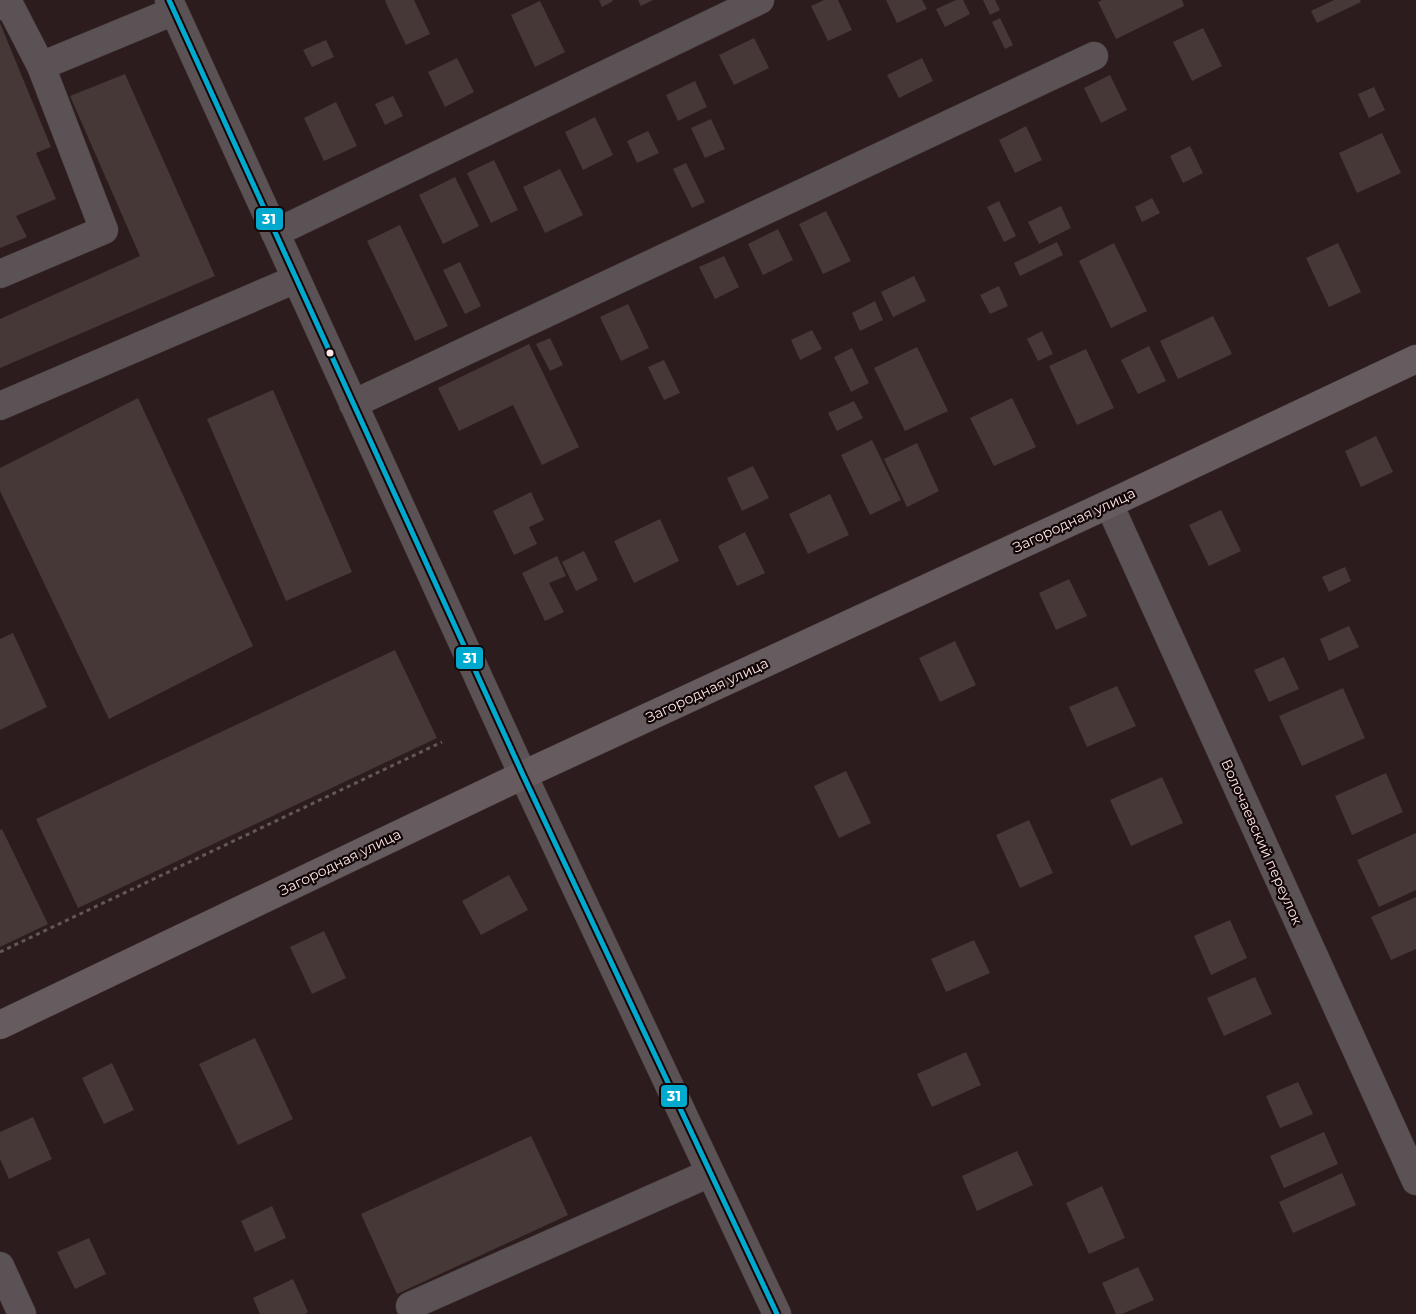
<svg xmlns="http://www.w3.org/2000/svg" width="1416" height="1314" font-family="Montserrat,sans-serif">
<rect width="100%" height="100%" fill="#2d1c1e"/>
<path fill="#463837" d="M 386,0 L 414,0 L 430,34 L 406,45 L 385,1 Z
M 599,0 L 612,0 L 613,1 L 602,7 Z
M 638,0 L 653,0 L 641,6 Z
M 824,0 L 838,0 L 852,30 L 828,41 L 811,6 Z
M 886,0 L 922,0 L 927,9 L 897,23 Z
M 956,0 L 963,0 L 970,14 L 945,27 L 936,9 Z
M 983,0 L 995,0 L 1000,10 L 990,15 Z
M 1102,0 L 1182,0 L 1184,6 L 1116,39 L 1098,2 Z
M 1334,0 L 1360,0 L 1361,2 L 1317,23 L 1311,11 Z
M 540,1 L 565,52 L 535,67 L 511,15 Z
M 1000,18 L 1013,45 L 1005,49 L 992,22 Z
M 0,23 L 51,147 L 36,153 L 56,199 L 16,216 L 27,237 L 0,248 Z
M 1203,28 L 1222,66 L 1192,81 L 1173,42 Z
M 754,38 L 769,68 L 734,85 L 719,55 Z
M 326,40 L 334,57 L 312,67 L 303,50 Z
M 457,58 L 474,92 L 445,107 L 428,72 Z
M 922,58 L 933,81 L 899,98 L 887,75 Z
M 125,74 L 215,276 L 0,368 L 0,319 L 140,256 L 70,96 Z
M 1110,75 L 1127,110 L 1101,123 L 1084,88 Z
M 695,81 L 707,107 L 678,121 L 666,95 Z
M 1374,87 L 1385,110 L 1369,118 L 1358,94 Z
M 393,96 L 403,116 L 385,125 L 375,104 Z
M 336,102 L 357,146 L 324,161 L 304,118 Z
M 595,117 L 613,155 L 583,170 L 565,132 Z
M 711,119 L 725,149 L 705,158 L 691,128 Z
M 1026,126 L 1042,160 L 1015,173 L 999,140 Z
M 648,131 L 659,153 L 637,163 L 627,141 Z
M 1382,133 L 1401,173 L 1357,193 L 1339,153 Z
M 1190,146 L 1203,173 L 1183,183 L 1170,156 Z
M 494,160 L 518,210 L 491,223 L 467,173 Z
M 686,163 L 705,202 L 692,208 L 673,169 Z
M 560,169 L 583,215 L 545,233 L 523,187 Z
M 455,177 L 479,226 L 443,244 L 419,195 Z
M 1152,198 L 1160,213 L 1142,222 L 1135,207 Z
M 999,201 L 1016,236 L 1004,242 L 987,207 Z
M 1061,206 L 1071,228 L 1039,244 L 1028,222 Z
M 826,211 L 851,261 L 823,274 L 799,224 Z
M 400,225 L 448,326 L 415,341 L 367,241 Z
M 778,229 L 793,260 L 763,275 L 748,244 Z
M 1057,242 L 1063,255 L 1020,276 L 1014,263 Z
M 1114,243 L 1147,311 L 1111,328 L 1079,261 Z
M 1338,243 L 1361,292 L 1329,307 L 1306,258 Z
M 724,256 L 739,287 L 715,299 L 699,267 Z
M 460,262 L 481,306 L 465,314 L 443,270 Z
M 914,276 L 926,301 L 893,317 L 881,292 Z
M 999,286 L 1008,306 L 990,314 L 980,295 Z
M 875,301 L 883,320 L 860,331 L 852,313 Z
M 628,304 L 649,348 L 621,361 L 600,317 Z
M 1213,316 L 1232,354 L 1178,379 L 1160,341 Z
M 812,330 L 822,349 L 800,360 L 791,340 Z
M 1042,331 L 1053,354 L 1038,361 L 1027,339 Z
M 550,338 L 563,365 L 550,371 L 536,344 Z
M 529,344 L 579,447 L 542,465 L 513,405 L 459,431 L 438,388 Z
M 1149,346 L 1166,381 L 1138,394 L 1121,360 Z
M 917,347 L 948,411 L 905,431 L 874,368 Z
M 852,348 L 869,383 L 851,392 L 834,357 Z
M 1086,349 L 1114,408 L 1077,425 L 1049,366 Z
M 664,360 L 680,393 L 664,400 L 648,367 Z
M 273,390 L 352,572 L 286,601 L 207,419 Z
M 138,398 L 253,646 L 109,719 L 0,491 L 0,468 Z
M 1012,398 L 1036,447 L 994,466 L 970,418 Z
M 854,401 L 863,418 L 837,431 L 828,413 Z
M 1376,436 L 1393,472 L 1361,487 L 1345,451 Z
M 872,440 L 901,500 L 870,515 L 841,455 Z
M 917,443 L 939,491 L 907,507 L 884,459 Z
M 753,466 L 769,498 L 742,511 L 727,478 Z
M 531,492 L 544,520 L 529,527 L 537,544 L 514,555 L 493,511 Z
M 830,494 L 849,535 L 808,554 L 789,514 Z
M 1221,510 L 1241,551 L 1209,566 L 1189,525 Z
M 660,519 L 679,561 L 634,583 L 614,541 Z
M 745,532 L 765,573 L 737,586 L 718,546 Z
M 584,551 L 598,580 L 576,591 L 562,562 Z
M 557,556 L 566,576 L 549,583 L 564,612 L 545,621 L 522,573 Z
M 1345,567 L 1351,581 L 1329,592 L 1322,577 Z
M 1069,579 L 1087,616 L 1056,630 L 1039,593 Z
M 1349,626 L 1359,647 L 1329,661 L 1320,639 Z
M 13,633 L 47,707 L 0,730 L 0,639 Z
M 955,641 L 976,685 L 940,702 L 919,658 Z
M 395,650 L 437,738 L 78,908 L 36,819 Z
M 1284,657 L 1299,689 L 1269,702 L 1254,670 Z
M 1117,686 L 1136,726 L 1087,747 L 1069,707 Z
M 1343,688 L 1365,738 L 1302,766 L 1279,716 Z
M 846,771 L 871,823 L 839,838 L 814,786 Z
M 1386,773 L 1403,812 L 1352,835 L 1335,796 Z
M 1162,777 L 1183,823 L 1131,846 L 1110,800 Z
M 1029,820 L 1053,873 L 1020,888 L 996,835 Z
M 2,829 L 48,924 L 0,947 L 0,830 Z
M 1416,833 L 1416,890 L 1379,907 L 1357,860 Z
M 509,875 L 528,910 L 481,935 L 462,901 Z
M 1416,897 L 1416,949 L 1391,960 L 1371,917 Z
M 1230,920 L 1247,958 L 1211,975 L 1194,936 Z
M 324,931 L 346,978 L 312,994 L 290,947 Z
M 974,940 L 990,973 L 946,992 L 931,959 Z
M 1255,977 L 1272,1014 L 1224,1036 L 1207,998 Z
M 255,1038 L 293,1119 L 238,1145 L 199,1064 Z
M 966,1052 L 981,1085 L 932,1107 L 917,1074 Z
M 112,1063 L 134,1110 L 104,1124 L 82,1078 Z
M 1298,1082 L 1313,1114 L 1280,1128 L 1266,1096 Z
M 33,1117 L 52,1159 L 9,1179 L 0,1159 L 0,1132 Z
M 1324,1132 L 1338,1164 L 1284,1188 L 1270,1156 Z
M 531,1136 L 568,1215 L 397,1294 L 361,1214 Z
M 1017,1151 L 1033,1185 L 977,1211 L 962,1176 Z
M 1342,1173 L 1356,1205 L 1293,1233 L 1279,1202 Z
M 1102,1186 L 1125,1238 L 1089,1254 L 1066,1203 Z
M 272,1206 L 286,1238 L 255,1252 L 241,1221 Z
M 89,1238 L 106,1274 L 75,1289 L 57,1252 Z
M 1138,1267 L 1154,1300 L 1122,1314 L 1116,1314 L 1102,1283 Z
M 293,1279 L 308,1312 L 305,1314 L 260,1314 L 253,1298 Z"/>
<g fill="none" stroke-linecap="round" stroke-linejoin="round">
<defs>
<path id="minor" d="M 169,0 L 523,775 L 777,1314
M 0,6 L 8,2 L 41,66
M 275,233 L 760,0
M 0,274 L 104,230 L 41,66 L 174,11
M 353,404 L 1094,56
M 0,406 L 296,279
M 1109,504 L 1416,1181
M 0,1266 L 22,1314
M 410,1306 L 710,1173"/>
<path id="major" d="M 0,1025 L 523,775 L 1109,504 L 1416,359"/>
</defs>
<use href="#minor" stroke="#483a3b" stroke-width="29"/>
<use href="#major" stroke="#483a3b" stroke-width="29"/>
<path stroke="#605859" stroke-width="3" stroke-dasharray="4 4" stroke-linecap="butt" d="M 0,952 L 442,742"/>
<use href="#minor" stroke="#5a5254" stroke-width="28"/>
<use href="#major" stroke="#665c5f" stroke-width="28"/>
<defs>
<path id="bus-1" d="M 169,0 L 523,775 L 777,1314"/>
</defs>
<use href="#bus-1" stroke="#130607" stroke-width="9"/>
<use href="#bus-1" stroke="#00a9ce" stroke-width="5"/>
</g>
<circle fill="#fde6e8" stroke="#130607" stroke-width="2" cx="330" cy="353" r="4.5"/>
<g text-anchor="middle" stroke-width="4.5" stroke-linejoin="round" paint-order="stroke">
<g font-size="14" fill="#fde6e8" stroke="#130607">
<text transform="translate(1074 520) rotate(-25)" y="5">Загородная улица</text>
<text transform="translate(707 690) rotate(-25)" y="5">Загородная улица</text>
<text transform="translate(1262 842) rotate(66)" y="5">Волочаевский переулок</text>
<text transform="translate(340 862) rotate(-26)" y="5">Загородная улица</text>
</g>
</g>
<g stroke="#130607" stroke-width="2">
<rect x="255" y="207" width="29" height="24" rx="5" fill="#00a9ce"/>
<rect x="455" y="646" width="29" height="24" rx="5" fill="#00a9ce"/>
<rect x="660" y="1084" width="28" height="24" rx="5" fill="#00a9ce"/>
</g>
<g font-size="14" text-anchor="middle" font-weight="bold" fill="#fff">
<text x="269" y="224">31</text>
<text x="470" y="663">31</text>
<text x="674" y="1101">31</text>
</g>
</svg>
